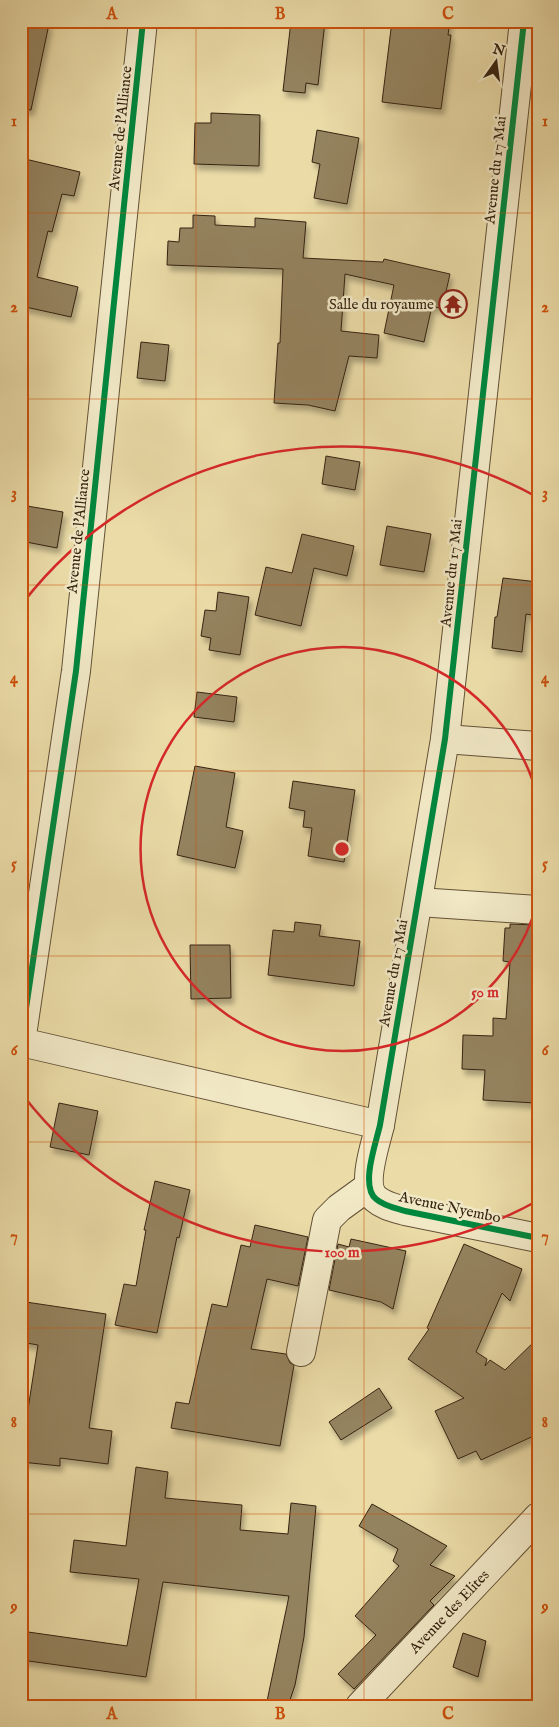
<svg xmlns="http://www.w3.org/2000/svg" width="559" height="1727" font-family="'IM FELL English',serif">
<defs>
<filter id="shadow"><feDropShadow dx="3" dy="5.5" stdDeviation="2.5" flood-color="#0004"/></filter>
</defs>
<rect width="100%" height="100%" fill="#eadba7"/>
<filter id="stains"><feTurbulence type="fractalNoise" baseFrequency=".004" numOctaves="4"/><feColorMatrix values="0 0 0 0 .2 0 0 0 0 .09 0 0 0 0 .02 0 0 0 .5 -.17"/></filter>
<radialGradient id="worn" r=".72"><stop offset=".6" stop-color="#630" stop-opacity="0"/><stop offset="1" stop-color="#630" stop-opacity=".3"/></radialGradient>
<path fill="#94835f" stroke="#362311" filter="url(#shadow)" d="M 21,21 L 34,21 L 49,24 L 31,110 L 21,109 Z
M 291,21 L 325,21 L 318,85 L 306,83 L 305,93 L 283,91 Z
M 392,21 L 450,21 L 448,35 L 451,35 L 441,109 L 382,102 Z
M 211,113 L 260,115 L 259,166 L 194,164 L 195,123 L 211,123 Z
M 317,130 L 359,138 L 347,204 L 314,198 L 320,164 L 312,162 Z
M 21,158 L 80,172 L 74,196 L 62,194 L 52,232 L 48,231 L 37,277 L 78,287 L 71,317 L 21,306 Z
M 193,215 L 215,216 L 215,225 L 255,227 L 255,218 L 306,222 L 303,258 L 383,262 L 384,259 L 450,274 L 442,309 L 432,306 L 424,342 L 384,333 L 394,285 L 345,274 L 341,331 L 379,335 L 377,358 L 349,356 L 335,411 L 308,405 L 274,403 L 278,343 L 280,343 L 283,269 L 167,265 L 168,241 L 179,242 L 180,228 L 193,228 Z
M 141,342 L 169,345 L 165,381 L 137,378 Z
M 326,456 L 360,462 L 355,490 L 322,484 Z
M 21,505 L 63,512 L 57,548 L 21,541 Z
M 387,526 L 431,534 L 424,572 L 380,565 Z
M 302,534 L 354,546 L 347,576 L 314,568 L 301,626 L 255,615 L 266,567 L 292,573 Z
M 503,578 L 538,582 L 538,616 L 526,614 L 522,652 L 492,648 L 495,617 L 497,617 Z
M 218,592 L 249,597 L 240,655 L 209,650 L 211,638 L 201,636 L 205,610 L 216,611 Z
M 197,692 L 237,697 L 234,722 L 194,717 Z
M 195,766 L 235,773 L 226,827 L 243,831 L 235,868 L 177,855 Z
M 293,781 L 355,790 L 344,862 L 308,856 L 312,828 L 303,827 L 305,811 L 289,808 Z
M 295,922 L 321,925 L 319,936 L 360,941 L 354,986 L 268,975 L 273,930 L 294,932 Z
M 510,924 L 535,925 L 535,930 L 538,930 L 538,1064 L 535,1064 L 535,1103 L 483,1100 L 485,1070 L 462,1069 L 463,1035 L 493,1036 L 493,1018 L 506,1019 L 510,962 L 503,961 L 505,928 L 510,928 Z
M 190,945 L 230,945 L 231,998 L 191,999 Z
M 59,1103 L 98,1111 L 89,1155 L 50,1147 Z
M 155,1181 L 190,1190 L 179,1238 L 177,1237 L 157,1333 L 115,1325 L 124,1284 L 136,1286 L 146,1230 L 144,1230 Z
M 255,1225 L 308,1237 L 298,1286 L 267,1279 L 251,1349 L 286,1354 L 290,1363 L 294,1365 L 280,1446 L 171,1428 L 176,1402 L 189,1404 L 212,1304 L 227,1307 L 241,1245 L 250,1247 Z
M 351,1239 L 406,1251 L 393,1309 L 381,1302 L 329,1290 L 338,1244 L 349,1247 Z
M 464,1244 L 522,1269 L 510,1301 L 502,1293 L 476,1352 L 487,1359 L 485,1366 L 490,1360 L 505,1370 L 538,1338 L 538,1434 L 481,1460 L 476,1451 L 458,1459 L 435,1411 L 464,1398 L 408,1359 L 429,1329 L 427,1328 Z
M 26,1302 L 106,1314 L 89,1428 L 112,1431 L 108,1464 L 60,1458 L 60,1466 L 21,1462 L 24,1421 L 26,1422 L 38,1345 L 21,1342 Z
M 379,1388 L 392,1408 L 341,1440 L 329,1422 Z
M 136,1467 L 168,1472 L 165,1498 L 242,1505 L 240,1530 L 288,1534 L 291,1503 L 316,1506 L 304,1637 L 295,1685 L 288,1706 L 266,1706 L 289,1596 L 163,1582 L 146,1677 L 21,1660 L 21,1631 L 127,1646 L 139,1579 L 70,1572 L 74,1540 L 126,1546 Z
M 372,1504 L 447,1546 L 430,1565 L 455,1576 L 430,1601 L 434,1605 L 431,1608 L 354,1689 L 338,1674 L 376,1635 L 355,1616 L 399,1566 L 393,1561 L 398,1549 L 359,1526 Z
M 463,1633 L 486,1641 L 478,1677 L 453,1667 Z"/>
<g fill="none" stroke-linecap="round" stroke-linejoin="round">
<defs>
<g id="minor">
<path d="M 524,21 L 445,739 L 380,1125 C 376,1143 360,1186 376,1199 C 384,1206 395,1208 405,1211 L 538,1238"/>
<path d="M 445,739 L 538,746"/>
<path d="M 418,902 L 538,910"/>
<path d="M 21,1042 L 76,671 L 143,21"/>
<path d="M 21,1042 L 380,1125"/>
<path d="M 301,1352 L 327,1220 L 339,1208 L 368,1187"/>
<path id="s1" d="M 360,1706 L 538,1517"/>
</g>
</defs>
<use href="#minor" stroke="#635136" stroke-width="30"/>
<use href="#minor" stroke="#f1e8c6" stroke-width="28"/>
<defs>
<path id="cycleway" d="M 524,21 L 445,739 L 380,1125 C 376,1143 360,1186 376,1199 C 384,1206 395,1208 405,1211 L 538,1238
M 21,1042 L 76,671 L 143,21"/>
</defs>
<use href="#cycleway" stroke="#f1e8c6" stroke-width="9"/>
<use href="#cycleway" stroke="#00873e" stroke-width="6"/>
</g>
<path fill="none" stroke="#cd510d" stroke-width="1" stroke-opacity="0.55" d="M 196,21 L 196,1706M 364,21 L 364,1706M 21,213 L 538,213M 21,399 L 538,399M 21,585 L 538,585M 21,771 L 538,771M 21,956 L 538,956M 21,1142 L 538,1142M 21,1328 L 538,1328M 21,1514 L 538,1514"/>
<g fill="none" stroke="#d62828" stroke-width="2.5">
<path d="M538 900A202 202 0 1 1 538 798"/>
<path d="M537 1201A403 403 0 0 1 22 1094M22 604A403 403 0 0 1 537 497"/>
</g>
<defs>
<symbol id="temple-ring" viewBox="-11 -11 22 22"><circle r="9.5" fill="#f1e8c6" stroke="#8f2418" stroke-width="1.5"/><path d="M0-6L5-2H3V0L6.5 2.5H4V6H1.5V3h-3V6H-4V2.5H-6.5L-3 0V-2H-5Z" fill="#8f2418"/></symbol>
</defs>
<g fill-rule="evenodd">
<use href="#temple-ring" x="437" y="288" width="32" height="32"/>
</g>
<g text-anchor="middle" stroke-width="5" stroke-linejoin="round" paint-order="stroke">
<g font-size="15" fill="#362311" stroke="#f1e8c6">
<text transform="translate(120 128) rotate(-84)" y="5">Avenue de l'Alliance</text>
<text transform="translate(495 170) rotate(-84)" y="5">Avenue du 17 Mai</text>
<text transform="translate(78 531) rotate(-84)" y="5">Avenue de l'Alliance</text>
<text transform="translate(451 573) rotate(-84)" y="5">Avenue du 17 Mai</text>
<text transform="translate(393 973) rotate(-80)" y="5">Avenue du 17 Mai</text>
<text transform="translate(450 1207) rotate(12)" y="5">Avenue Nyembo</text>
<text dy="5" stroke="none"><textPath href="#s1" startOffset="130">Avenue des Elites</textPath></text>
</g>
<g font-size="15" fill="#362311" stroke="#f1e8c6" text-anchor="end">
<text x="434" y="309">Salle du royaume</text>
</g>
</g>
<circle cx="342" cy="849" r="8" fill="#d62828" stroke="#f1e8c6" stroke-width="2.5"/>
<g font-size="15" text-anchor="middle" font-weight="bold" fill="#d62828" stroke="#f1e8c6" stroke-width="5" stroke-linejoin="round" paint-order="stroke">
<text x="485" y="997">50 m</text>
<text x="342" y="1257">100 m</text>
</g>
<rect width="559" height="1727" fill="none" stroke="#eadba7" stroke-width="55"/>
<g transform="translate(496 62) rotate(14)" stroke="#f1e8c6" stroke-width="4" paint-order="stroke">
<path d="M0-4L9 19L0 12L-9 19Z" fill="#362311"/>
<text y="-8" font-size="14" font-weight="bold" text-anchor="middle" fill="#362311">N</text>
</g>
<rect x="28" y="28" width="504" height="1672" fill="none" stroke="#cd510d" stroke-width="2"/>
<g font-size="16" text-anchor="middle" font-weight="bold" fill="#cd510d">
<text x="112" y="19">A</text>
<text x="280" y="19">B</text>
<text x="448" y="19">C</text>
<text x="14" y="126">1</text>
<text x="545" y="126">1</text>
<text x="14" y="312">2</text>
<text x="545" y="312">2</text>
<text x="14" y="498">3</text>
<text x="545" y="498">3</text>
<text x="14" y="683">4</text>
<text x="545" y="683">4</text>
<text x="14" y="869">5</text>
<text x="545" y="869">5</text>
<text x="14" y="1055">6</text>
<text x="545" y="1055">6</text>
<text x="14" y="1241">7</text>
<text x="545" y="1241">7</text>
<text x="14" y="1427">8</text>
<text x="545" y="1427">8</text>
<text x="14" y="1612">9</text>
<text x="545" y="1612">9</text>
<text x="112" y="1719">A</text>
<text x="280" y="1719">B</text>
<text x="448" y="1719">C</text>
</g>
<rect width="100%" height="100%" filter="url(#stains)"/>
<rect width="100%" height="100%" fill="url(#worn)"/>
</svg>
